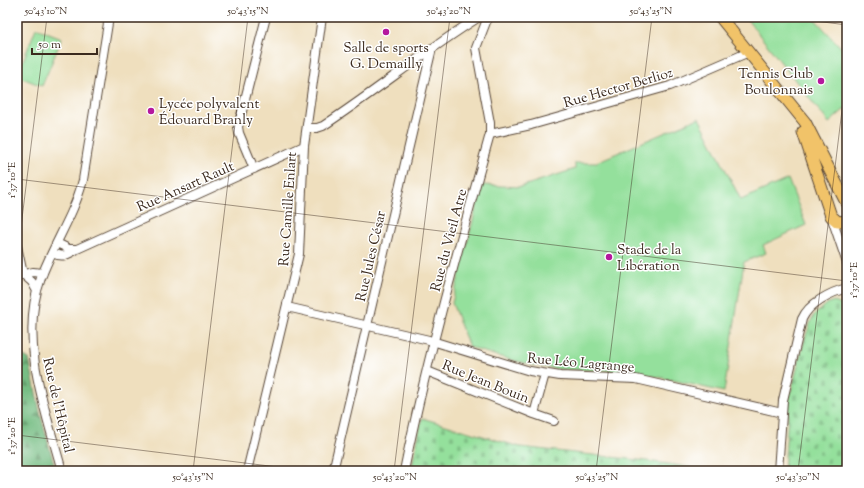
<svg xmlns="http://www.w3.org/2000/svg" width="864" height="488" font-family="'Sorts Mill Goudy',serif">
<defs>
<pattern id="forest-firs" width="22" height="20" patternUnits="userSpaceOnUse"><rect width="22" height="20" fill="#77be84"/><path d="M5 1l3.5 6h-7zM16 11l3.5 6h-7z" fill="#639b6b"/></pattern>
<pattern id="cemetery-stones" width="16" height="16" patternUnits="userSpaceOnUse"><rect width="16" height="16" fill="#94e09c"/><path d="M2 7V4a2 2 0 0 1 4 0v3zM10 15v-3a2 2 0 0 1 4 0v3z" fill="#80c086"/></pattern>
</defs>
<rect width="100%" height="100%" fill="#fff"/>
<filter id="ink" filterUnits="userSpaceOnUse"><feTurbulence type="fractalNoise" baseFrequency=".025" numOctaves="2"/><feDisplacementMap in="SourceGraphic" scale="8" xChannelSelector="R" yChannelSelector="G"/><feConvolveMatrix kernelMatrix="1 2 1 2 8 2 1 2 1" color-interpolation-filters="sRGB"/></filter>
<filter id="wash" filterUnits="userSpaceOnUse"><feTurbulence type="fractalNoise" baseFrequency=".012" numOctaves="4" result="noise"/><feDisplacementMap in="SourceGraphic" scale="16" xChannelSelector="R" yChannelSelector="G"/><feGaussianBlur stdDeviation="0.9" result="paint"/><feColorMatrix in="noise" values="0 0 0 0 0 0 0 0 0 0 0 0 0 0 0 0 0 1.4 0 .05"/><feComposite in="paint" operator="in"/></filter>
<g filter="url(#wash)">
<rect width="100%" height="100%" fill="#efdfbe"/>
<path fill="#94e09c" stroke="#68855d" d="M 745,17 L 813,17 L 847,54 L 847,107 L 829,123 Z
M 36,28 L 62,38 L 42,86 L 17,76 Z
M 699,118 L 741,200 L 788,179 L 806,225 L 763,245 L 766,253 L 744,262 L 724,392 C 692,385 661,376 628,372 C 605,369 581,371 558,369 C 527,365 499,357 469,347 L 452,303 L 482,185 L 520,187 L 575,169 L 575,163 L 594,163 Z"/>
<path fill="url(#forest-firs)" stroke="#597451" d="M 17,352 L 29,359 L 41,417 L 56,471 L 17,471 Z"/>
<path fill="url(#cemetery-stones)" stroke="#68855d" d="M 833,301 L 847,308 L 847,471 L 784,471 L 789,399 L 805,338 L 813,316 L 827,304 Z
M 422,418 L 520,447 L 647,461 L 716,471 L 411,471 Z"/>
</g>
<g filter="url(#ink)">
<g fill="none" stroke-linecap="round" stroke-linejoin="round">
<defs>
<path id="minor" d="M 307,128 L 317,128 L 323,126 C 376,91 425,51 479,17
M 490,134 L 531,125 L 670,86 L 749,52
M 254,169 L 239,133 L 238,127 L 266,17
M 831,216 L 847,263
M 57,243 L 69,249 L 77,249
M 17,246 L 23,274
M 52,253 C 63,258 67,255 77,249 L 304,146
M 23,274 L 32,282 L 37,291
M 17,276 L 33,272 L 43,273
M 287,307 L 429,340 L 530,371 L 560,376 L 636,379 L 782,413
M 427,371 L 534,414 L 545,374
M 534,414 L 554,421
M 62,471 C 46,412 18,339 41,278 C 53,245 74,215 83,180 L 109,17
M 247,471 L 299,254 L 304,146 L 322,17
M 333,471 L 432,48
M 404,471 C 427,358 459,246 490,134 L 490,123 L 476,48 L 488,17
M 778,471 L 783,400 L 802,319 C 809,303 831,292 847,288"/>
<path id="major" d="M 720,17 L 805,122 L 846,202
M 803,132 L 831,216 L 838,222 L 847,221"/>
</defs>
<use href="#minor" stroke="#564536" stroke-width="10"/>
<use href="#major" stroke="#564536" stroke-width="13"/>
<use href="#minor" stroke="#fff" stroke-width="8"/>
<use href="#major" stroke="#f1c369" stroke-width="11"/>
</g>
</g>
<path fill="none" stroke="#3b2a1e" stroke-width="1" stroke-opacity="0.45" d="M 783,17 L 847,25M 17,179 L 847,281M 17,259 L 47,17M 17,435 L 310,471M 193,471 L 248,17M 394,471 L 450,17M 596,471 L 652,17M 798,471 L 847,69"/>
<g fill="#b5179e" stroke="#fff" stroke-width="1.5">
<circle cx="386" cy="32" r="4"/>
<circle cx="821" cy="81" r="4"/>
<circle cx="151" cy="111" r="4"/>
<circle cx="609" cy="257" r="4"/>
</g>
<g text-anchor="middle" stroke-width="3" stroke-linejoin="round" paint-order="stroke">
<g font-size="14" fill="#3b2a1e" stroke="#fff" text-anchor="start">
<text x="386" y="52" text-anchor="middle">Salle de sports<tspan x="386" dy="16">G. Demailly</tspan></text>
<text x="813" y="78" text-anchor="end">Tennis Club<tspan x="813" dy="16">Boulonnais</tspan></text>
<text x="159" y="108">Lycée polyvalent<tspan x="159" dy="16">Édouard Branly</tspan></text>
<text x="617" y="254">Stade de la<tspan x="617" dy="16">Libération</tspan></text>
</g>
<g font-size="14" fill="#3b2a1e" stroke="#fff">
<text transform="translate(618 87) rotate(-16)" y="5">Rue Hector Berlioz</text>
<text transform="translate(185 186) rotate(-24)" y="5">Rue Ansart Rault</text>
<text transform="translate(287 209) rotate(-86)" y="5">Rue Camille Enlart</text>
<text transform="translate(448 240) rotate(-75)" y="5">Rue du Vieil Atre</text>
<text transform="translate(370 256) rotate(-77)" y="5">Rue Jules César</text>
<text transform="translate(581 362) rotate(5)" y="5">Rue Léo Lagrange</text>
<text transform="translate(486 381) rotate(22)" y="5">Rue Jean Bouin</text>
<text transform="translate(59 405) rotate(77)" y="5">Rue de l'Hôpital</text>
</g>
</g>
<rect width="864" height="488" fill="none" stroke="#fff" stroke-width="44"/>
<path d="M32 48v6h65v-6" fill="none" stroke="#3b2a1e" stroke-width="2"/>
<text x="38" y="48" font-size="12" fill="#3b2a1e" stroke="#ffffff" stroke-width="3" paint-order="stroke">50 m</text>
<rect x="22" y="22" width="820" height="444" fill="none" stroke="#3b2a1e" stroke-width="1.5"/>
<g font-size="10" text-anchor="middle" fill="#3b2a1e">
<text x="46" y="14">50°43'10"N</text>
<text x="248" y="14">50°43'15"N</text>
<text x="449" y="14">50°43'20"N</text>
<text x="651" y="14">50°43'25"N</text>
<text transform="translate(11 180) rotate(-90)" y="4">1°37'10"E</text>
<text transform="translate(853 280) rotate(-90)" y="4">1°37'10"E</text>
<text transform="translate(11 436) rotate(-90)" y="4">1°37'20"E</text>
<text x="193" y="480">50°43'15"N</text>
<text x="395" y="480">50°43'20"N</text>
<text x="597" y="480">50°43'25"N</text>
<text x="798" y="480">50°43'30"N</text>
</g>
</svg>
